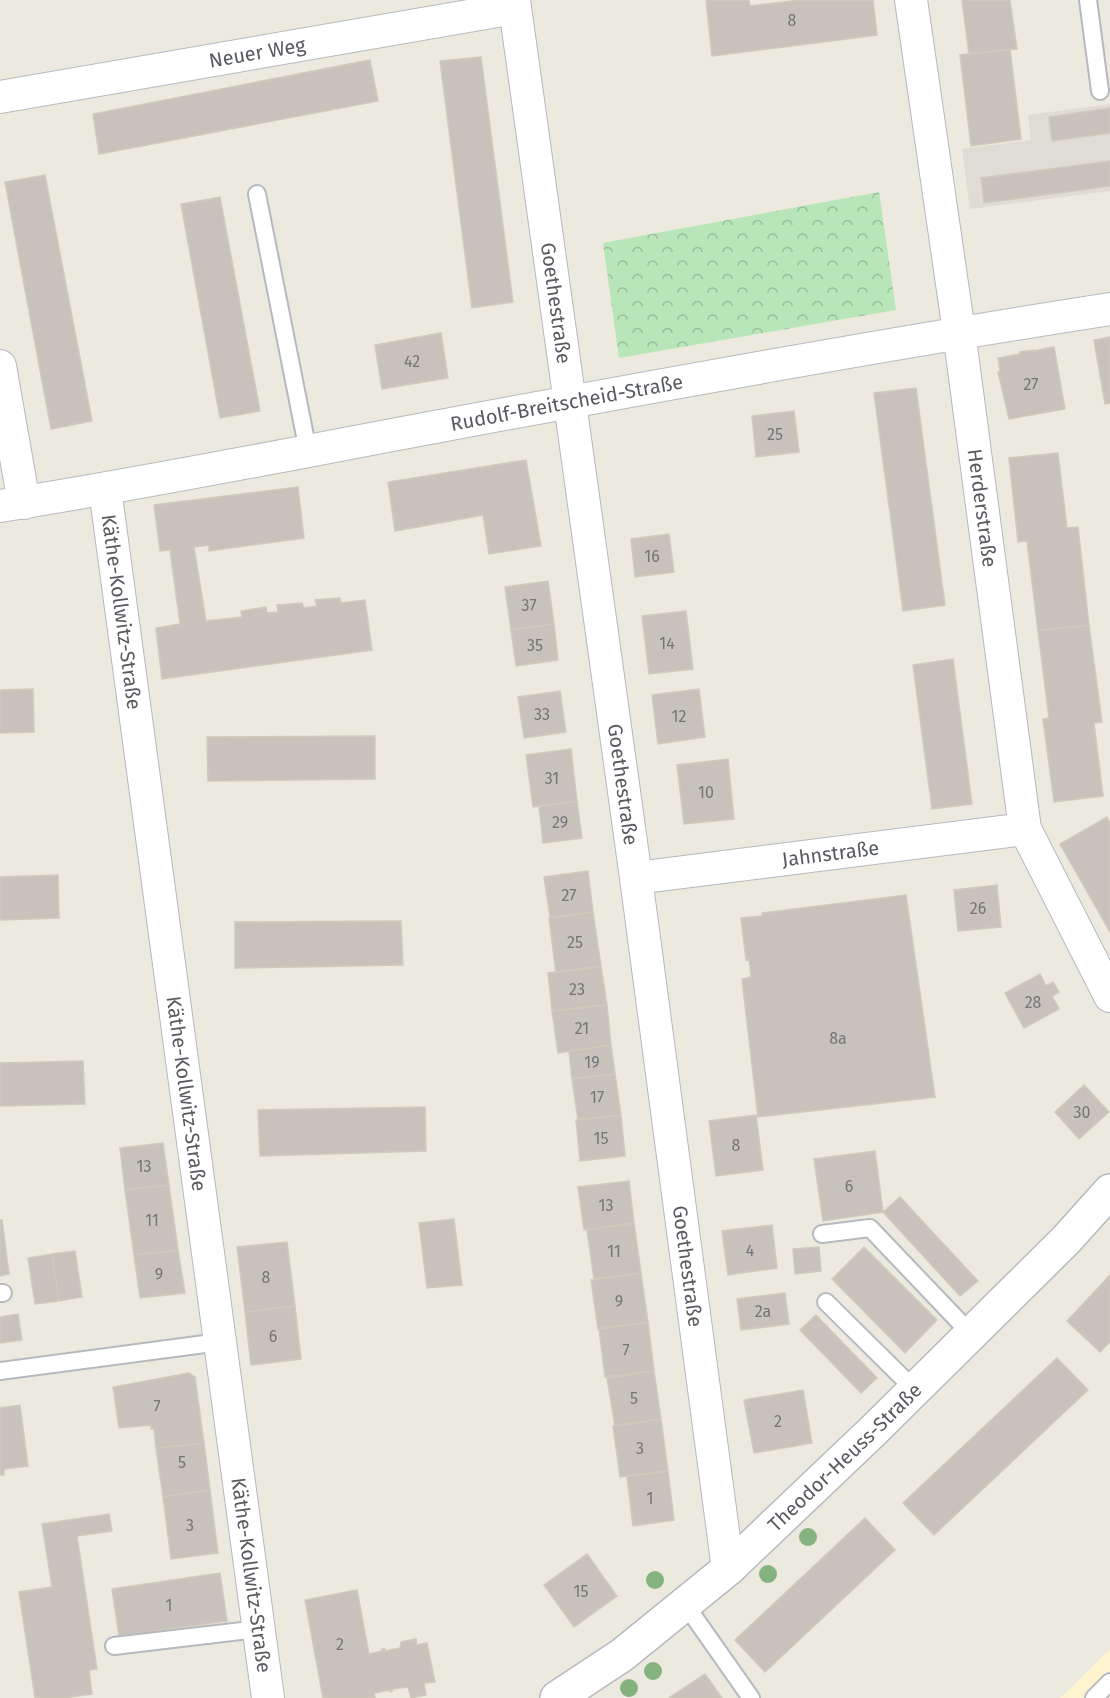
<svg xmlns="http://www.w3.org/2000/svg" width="1110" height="1698" font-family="'Fira Sans',sans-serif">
<defs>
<pattern id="forest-crowns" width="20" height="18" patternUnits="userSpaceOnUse" patternTransform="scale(1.5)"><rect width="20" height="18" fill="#b8e6b8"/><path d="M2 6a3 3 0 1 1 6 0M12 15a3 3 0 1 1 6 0" fill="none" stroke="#98bd99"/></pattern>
</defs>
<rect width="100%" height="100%" fill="#ece9de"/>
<path fill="#fff4d0" d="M 1110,1649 L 1110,1698 L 1060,1698 Z"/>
<path fill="#dfdcd6" d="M 1110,104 L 1110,191 L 970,209 L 962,149 L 1031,140 L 1028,115 Z"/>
<path fill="url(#forest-crowns)" d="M 879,192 L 896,310 L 619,358 L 603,243 Z"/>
<path fill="#c7c2bb" stroke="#d1cabc" stroke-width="1.5" d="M 706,0 L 749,0 L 750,6 L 800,0 L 873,0 L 877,35 L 712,56 Z
M 962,0 L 1010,0 L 1017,49 L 969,54 Z
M 1010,49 L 1021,139 L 971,146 L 960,55 Z
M 481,57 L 513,302 L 472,308 L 440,61 Z
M 370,60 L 378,101 L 99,154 L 93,114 Z
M 1110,108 L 1110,133 L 1052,141 L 1049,117 Z
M 1110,161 L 1110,186 L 984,203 L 981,178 Z
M 45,175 L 92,421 L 51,429 L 5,182 Z
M 220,197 L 260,411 L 220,418 L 181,204 Z
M 441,333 L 448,378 L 382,389 L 375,345 Z
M 1110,337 L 1110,403 L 1105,404 L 1094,340 Z
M 1054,347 L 1065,409 L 1009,419 L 998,372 L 1000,371 L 998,358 L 1020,354 L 1020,352 L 1033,350 L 1033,351 Z
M 916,388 L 945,605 L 903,611 L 874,393 Z
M 794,411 L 799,452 L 756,457 L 752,416 Z
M 1058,453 L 1067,528 L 1078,527 L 1089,625 L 1038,631 L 1027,541 L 1018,542 L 1009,458 Z
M 526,460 L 541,546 L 489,554 L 483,515 L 395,531 L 388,482 Z
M 298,487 L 304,538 L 209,551 L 209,545 L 194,547 L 206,621 L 242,617 L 241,611 L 266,607 L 267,613 L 278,612 L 277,605 L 302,603 L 304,608 L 317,606 L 315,600 L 340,598 L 341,603 L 365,600 L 372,650 L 162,679 L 156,628 L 180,624 L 170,550 L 160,551 L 154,505 Z
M 669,534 L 674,572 L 635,577 L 631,539 Z
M 548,581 L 554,624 L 511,630 L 505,587 Z
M 686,611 L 693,669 L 649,674 L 642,616 Z
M 554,624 L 558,660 L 516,666 L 511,630 Z
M 1089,625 L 1102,722 L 1094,723 L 1103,796 L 1054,802 L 1043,719 L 1049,718 L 1038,631 Z
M 953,659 L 972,804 L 932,809 L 913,665 Z
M 33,689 L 34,732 L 0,733 L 0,690 Z
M 699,689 L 705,737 L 658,744 L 652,695 Z
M 560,691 L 566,732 L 524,738 L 518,697 Z
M 375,736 L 375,779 L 208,781 L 207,737 Z
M 571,749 L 577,801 L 533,807 L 526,755 Z
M 728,759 L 734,819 L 684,824 L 677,765 Z
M 577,801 L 582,838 L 543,843 L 539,806 Z
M 1107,817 L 1110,823 L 1110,932 L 1060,844 Z
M 588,871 L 593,912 L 550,917 L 544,877 Z
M 58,875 L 59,918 L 0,920 L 0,877 Z
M 997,885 L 1001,927 L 958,931 L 954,890 Z
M 906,895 L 935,1097 L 758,1117 L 742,979 L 751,977 L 749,959 L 746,960 L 741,918 L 762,916 L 762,913 Z
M 593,912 L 601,966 L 556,973 L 549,918 Z
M 401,921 L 403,965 L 235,968 L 235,922 Z
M 601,966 L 607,1005 L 552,1011 L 548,973 Z
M 1040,974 L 1046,986 L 1053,982 L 1059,992 L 1052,996 L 1059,1009 L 1024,1028 L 1005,993 Z
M 607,1005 L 611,1045 L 558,1053 L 552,1011 Z
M 611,1045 L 615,1074 L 572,1079 L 569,1051 Z
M 83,1061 L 85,1104 L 0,1106 L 0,1063 Z
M 615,1074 L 621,1115 L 578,1120 L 572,1079 Z
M 1084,1085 L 1109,1112 L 1079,1139 L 1055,1112 Z
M 425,1107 L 426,1151 L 260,1156 L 258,1110 Z
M 621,1115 L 625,1156 L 580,1161 L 576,1120 Z
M 756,1115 L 763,1170 L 716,1176 L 709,1121 Z
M 163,1143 L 169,1185 L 125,1190 L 120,1148 Z
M 875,1151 L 883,1212 L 823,1221 L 814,1159 Z
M 629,1181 L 634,1223 L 584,1230 L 578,1187 Z
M 169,1185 L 178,1250 L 134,1255 L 125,1190 Z
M 900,1197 L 978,1281 L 960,1296 L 883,1212 Z
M 454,1219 L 462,1285 L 427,1288 L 419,1223 Z
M 0,1220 L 2,1220 L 9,1274 L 0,1276 Z
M 634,1223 L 641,1273 L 594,1279 L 587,1230 Z
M 772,1225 L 777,1268 L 728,1275 L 722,1231 Z
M 287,1242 L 295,1306 L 245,1312 L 237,1247 Z
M 819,1247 L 821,1271 L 795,1274 L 793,1249 Z
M 864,1247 L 937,1320 L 905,1353 L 832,1279 Z
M 178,1250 L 185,1293 L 140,1298 L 134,1255 Z
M 75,1251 L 82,1297 L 59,1301 L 52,1254 Z
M 52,1254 L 59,1301 L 35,1304 L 28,1258 Z
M 641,1273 L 648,1322 L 598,1329 L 591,1280 Z
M 1110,1275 L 1110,1342 L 1100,1352 L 1067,1321 Z
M 785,1293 L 789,1324 L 741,1330 L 737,1299 Z
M 295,1306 L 301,1359 L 251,1365 L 245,1312 Z
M 18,1314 L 22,1340 L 0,1343 L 0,1317 Z
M 816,1315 L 877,1378 L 861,1393 L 800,1330 Z
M 648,1322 L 654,1371 L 605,1377 L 599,1329 Z
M 1057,1358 L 1088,1390 L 934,1535 L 903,1503 Z
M 654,1371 L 661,1419 L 615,1426 L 607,1378 Z
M 189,1373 L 195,1377 L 204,1443 L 156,1448 L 154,1429 L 151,1429 L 151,1425 L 119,1428 L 113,1387 Z
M 803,1390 L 812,1443 L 754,1453 L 744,1400 Z
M 20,1405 L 28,1466 L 4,1469 L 4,1475 L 0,1475 L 0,1408 Z
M 661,1419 L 668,1471 L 620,1477 L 613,1426 Z
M 204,1443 L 210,1490 L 163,1497 L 156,1448 Z
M 668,1471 L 674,1520 L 633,1526 L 627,1476 Z
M 210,1490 L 218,1553 L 171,1559 L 163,1497 Z
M 109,1514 L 112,1531 L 77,1536 L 97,1669 L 89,1670 L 92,1694 L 70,1697 L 71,1698 L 35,1698 L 19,1592 L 52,1587 L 42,1524 Z
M 865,1518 L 895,1550 L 765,1672 L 735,1640 Z
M 587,1554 L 617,1596 L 574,1627 L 544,1585 Z
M 220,1573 L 227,1621 L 119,1636 L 112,1589 Z
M 357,1590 L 369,1654 L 382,1651 L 382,1649 L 385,1649 L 385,1651 L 400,1648 L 401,1642 L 416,1639 L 417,1645 L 427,1643 L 435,1682 L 424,1683 L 426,1695 L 411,1698 L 408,1687 L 392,1689 L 392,1691 L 390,1692 L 390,1690 L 374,1693 L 375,1698 L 323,1698 L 305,1600 Z
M 705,1674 L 722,1698 L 669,1698 L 673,1695 Z"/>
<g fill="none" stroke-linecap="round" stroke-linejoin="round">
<defs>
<path id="service" d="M 1088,0 L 1100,91
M 257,194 L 308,451
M 822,1234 L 870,1228 L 971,1334
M 0,1293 L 3,1293
M 826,1302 L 915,1390
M 0,1371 L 220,1342
M 685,1604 L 751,1698
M 114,1646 L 258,1629
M 1094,1698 L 1110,1682"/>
<g id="minor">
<path id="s1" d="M 514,0 L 636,878 L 728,1569"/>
<path id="s2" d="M 911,0 L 959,332 L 1025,829 L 1110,996"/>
<path id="s3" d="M 0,97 L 515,8"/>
<path d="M 0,366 L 24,503"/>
<path id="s4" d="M 105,489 L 268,1698"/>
<path id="s5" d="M 0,506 C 146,483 290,454 435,427 C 659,385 884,344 1110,309"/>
<path id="s6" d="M 636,878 L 1025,829"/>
</g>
<g id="tertiary">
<path id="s7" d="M 557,1698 L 622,1655 L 728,1569 L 874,1430 L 1066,1240 L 1110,1191"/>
</g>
</defs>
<use href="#service" stroke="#b6b9be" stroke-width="20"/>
<use href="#minor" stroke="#b6b9be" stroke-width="34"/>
<use href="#tertiary" stroke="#b6b9be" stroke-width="36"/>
<use href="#service" stroke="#fff" stroke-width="16"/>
<use href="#minor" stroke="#fff" stroke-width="32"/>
<use href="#tertiary" stroke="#fff" stroke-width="33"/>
</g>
<g fill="#85b380">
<circle cx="808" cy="1537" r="9"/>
<circle cx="768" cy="1574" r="9"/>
<circle cx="655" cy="1580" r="9"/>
<circle cx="653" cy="1671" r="9"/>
<circle cx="629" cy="1688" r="9"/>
</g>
<g text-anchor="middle" stroke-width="4.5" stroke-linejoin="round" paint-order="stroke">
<g font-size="16" fill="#737577">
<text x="792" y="26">8</text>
<text x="412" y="367">42</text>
<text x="1031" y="390">27</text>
<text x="775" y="440">25</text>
<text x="652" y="562">16</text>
<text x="529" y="611">37</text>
<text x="667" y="649">14</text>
<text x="535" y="651">35</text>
<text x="542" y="720">33</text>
<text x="679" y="722">12</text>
<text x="552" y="784">31</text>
<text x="706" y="798">10</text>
<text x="560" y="828">29</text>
<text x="569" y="901">27</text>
<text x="978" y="914">26</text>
<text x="575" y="948">25</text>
<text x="577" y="995">23</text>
<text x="1033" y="1008">28</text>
<text x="582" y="1034">21</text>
<text x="838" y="1044">8a</text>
<text x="592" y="1068">19</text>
<text x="597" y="1103">17</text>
<text x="1082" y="1118">30</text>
<text x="601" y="1144">15</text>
<text x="736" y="1151">8</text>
<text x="144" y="1172">13</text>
<text x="849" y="1192">6</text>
<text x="606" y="1211">13</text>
<text x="152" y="1226">11</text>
<text x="750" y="1256">4</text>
<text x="614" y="1257">11</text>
<text x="159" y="1280">9</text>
<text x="266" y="1283">8</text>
<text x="619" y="1307">9</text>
<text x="763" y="1317">2a</text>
<text x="273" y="1342">6</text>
<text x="626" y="1356">7</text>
<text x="634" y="1404">5</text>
<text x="157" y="1412">7</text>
<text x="778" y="1427">2</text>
<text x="640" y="1454">3</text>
<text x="182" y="1468">5</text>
<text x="650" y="1504">1</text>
<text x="190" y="1531">3</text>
<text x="581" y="1597">15</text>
<text x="169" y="1611">1</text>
<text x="340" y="1650">2</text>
</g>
<g font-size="20" fill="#575b60" stroke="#fff">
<text dy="7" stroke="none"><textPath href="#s3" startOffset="261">Neuer Weg</textPath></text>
<text dy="7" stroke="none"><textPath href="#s1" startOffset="306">Goethestraße</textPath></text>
<text dy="7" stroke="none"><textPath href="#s5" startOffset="576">Rudolf-Breitscheid-Straße</textPath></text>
<text dy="7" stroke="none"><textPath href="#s2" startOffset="513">Herderstraße</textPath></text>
<text dy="7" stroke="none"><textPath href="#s4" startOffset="124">Käthe-Kollwitz-Straße</textPath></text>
<text dy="7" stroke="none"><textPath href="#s1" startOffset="792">Goethestraße</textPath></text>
<text dy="7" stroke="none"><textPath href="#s6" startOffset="196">Jahnstraße</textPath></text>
<text dy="7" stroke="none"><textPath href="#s4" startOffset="610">Käthe-Kollwitz-Straße</textPath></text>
<text dy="7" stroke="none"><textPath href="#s1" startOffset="1278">Goethestraße</textPath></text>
<text dy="7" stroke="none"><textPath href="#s7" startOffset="376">Theodor-Heuss-Straße</textPath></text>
<text dy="7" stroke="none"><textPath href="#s4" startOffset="1096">Käthe-Kollwitz-Straße</textPath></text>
</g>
</g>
</svg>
